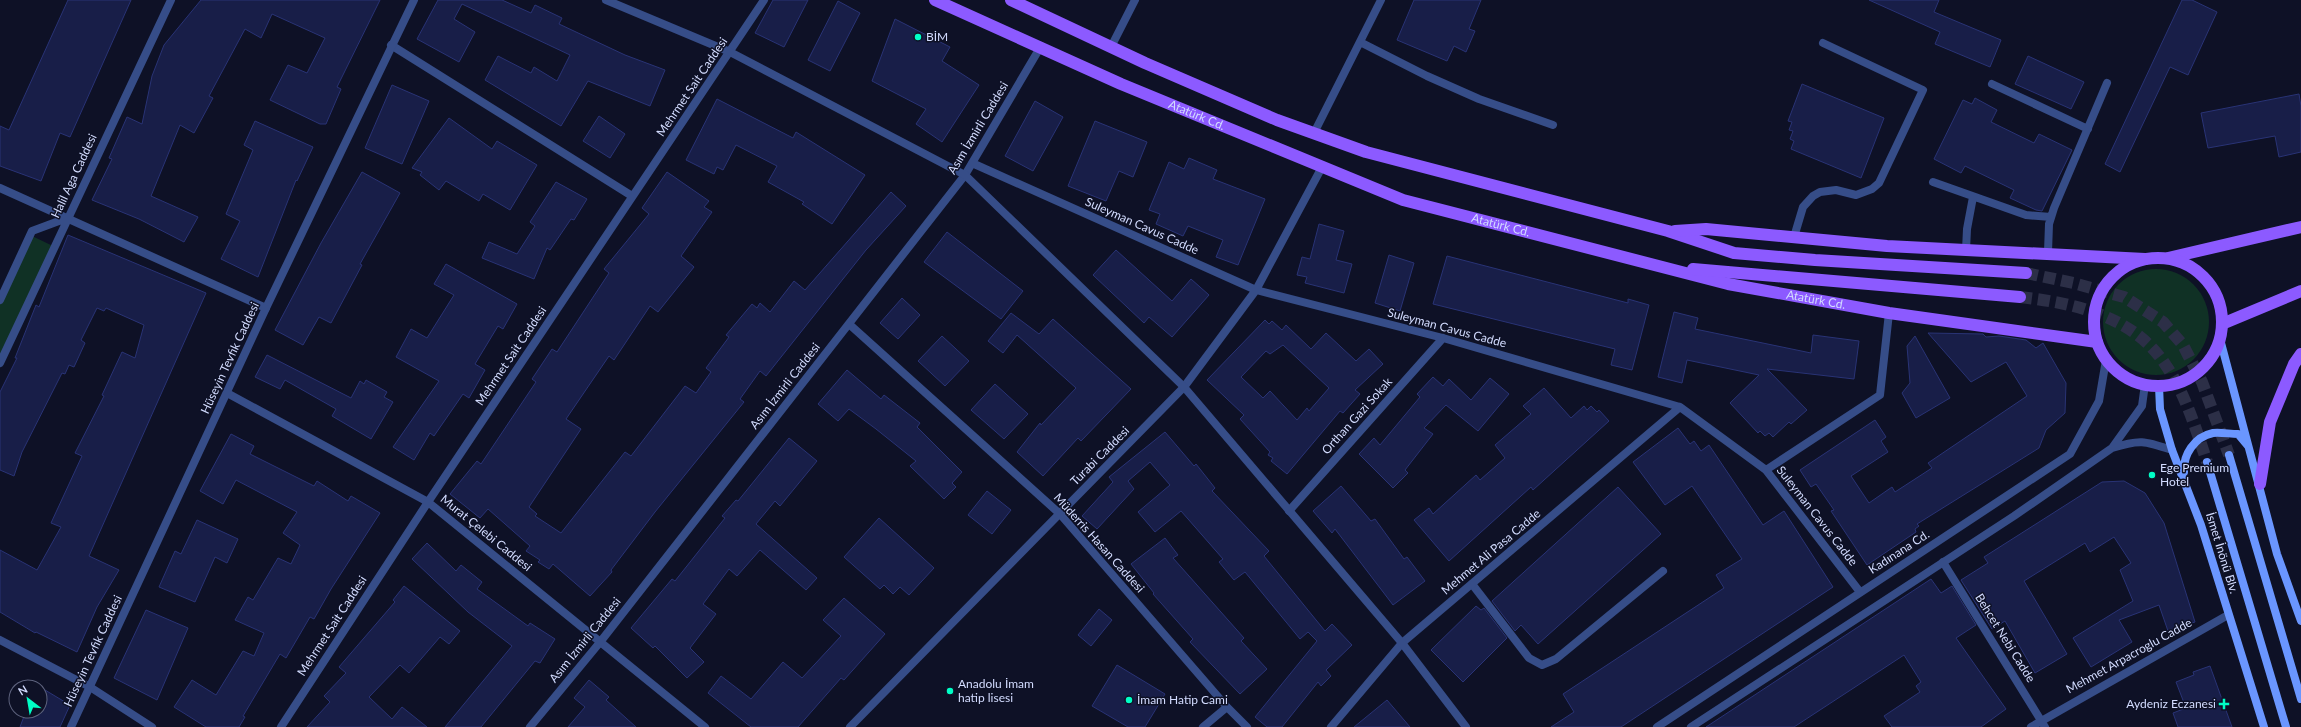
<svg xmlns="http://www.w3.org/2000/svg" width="2301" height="727" font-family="Lato,sans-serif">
<rect width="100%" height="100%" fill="#0e1126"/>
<path fill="#103125" d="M 30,235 L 55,247 L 0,363 L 0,300 Z
M2103 322a53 53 0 1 1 106 0a53 53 0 1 1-106 0Z"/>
<path fill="#181e48" stroke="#293375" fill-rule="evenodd" d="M 68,0 L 131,0 L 70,137 L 60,133 L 41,181 L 0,166 L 0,126 L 9,130 Z
M 201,0 L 380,0 L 337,87 L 341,89 L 326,124 L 320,124 L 270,100 L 288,65 L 307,73 L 325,38 L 272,14 L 261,38 L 245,29 L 209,96 L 213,98 L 194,133 L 180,125 L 151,196 L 198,217 L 184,242 L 139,219 L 92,200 L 112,159 L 109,158 L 127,117 L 142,124 L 152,76 L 164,45 Z
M 438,0 L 502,0 L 531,13 L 535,5 L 562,18 L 559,24 L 625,55 L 665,70 L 650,106 L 588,81 L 561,126 L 485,80 L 498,56 L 531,73 L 534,67 L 557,81 L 570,55 L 462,4 L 454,19 L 475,32 L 459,62 L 417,39 Z
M 773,0 L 808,0 L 784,47 L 755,33 Z
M 1414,0 L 1481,0 L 1469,29 L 1475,31 L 1466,52 L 1454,46 L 1447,61 L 1397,40 Z
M 1869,0 L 1939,0 L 1934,12 L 2001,40 L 1990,67 L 1935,44 L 1940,32 Z
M 2182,0 L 2192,0 L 2217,12 L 2188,75 L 2170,67 L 2120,172 L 2105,164 Z
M 838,1 L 860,13 L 830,71 L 808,60 Z
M 895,19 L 950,47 L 942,61 L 979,85 L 942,142 L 916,124 L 926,109 L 872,81 Z
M 2028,56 L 2084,82 L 2071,109 L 2015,84 Z
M 1802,84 L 1884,118 L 1861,178 L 1791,149 L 1794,141 L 1790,139 L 1793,131 L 1789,130 L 1792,122 L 1788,121 Z
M 392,85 L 429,101 L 402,164 L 365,148 Z
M 2299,94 L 2301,106 L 2301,152 L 2279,157 L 2275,136 L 2208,148 L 2201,113 Z
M 1975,98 L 1997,110 L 1991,122 L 2034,143 L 2039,134 L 2072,150 L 2042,211 L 2036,210 L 2010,198 L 2014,190 L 1965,166 L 1961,173 L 1934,159 L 1963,100 L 1972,104 Z
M 717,99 L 793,138 L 796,132 L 865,175 L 832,224 L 802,204 L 804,202 L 768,182 L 777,166 L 736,145 L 723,170 L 717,167 L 714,174 L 686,160 Z
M 1035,101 L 1063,117 L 1033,171 L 1005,156 Z
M 599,116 L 625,134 L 610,158 L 583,141 Z
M 449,118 L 492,149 L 497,141 L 537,165 L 510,210 L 483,194 L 479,201 L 446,181 L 439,190 L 420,175 L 422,172 L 412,168 Z
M 255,121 L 313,147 L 297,181 L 296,180 L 258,277 L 221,259 L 240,221 L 226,214 L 253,150 L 244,145 Z
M 1095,121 L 1147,142 L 1133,177 L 1119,171 L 1106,201 L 1068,186 Z
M 1189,158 L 1217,170 L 1213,179 L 1265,199 L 1238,265 L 1216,257 L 1223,240 L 1188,226 L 1183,236 L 1156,224 L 1160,214 L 1149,210 L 1169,162 L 1184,169 Z
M 362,172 L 400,193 L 360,264 L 362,265 L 331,323 L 319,317 L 303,345 L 275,330 L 321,243 Z
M 667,172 L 709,201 L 704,207 L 712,212 L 681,256 L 694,267 L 658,312 L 650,306 L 614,360 L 609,356 L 566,419 L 581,429 L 529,507 L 537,514 L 535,516 L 561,533 L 625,452 L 631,456 L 685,386 L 696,393 L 711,372 L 706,368 L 729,337 L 726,335 L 752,304 L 757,308 L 760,303 L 770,312 L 794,281 L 805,290 L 891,192 L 906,206 L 866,250 L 766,376 L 760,371 L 740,399 L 744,402 L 655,512 L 611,570 L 612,572 L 590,596 L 553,564 L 549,569 L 538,562 L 540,560 L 526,551 L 530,546 L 488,509 L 480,518 L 450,494 L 477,461 L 481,464 L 536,382 L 532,379 L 552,349 L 557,352 L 609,273 L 604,269 L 649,214 L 642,208 Z
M 556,182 L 587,199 L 574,220 L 571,219 L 550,250 L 547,248 L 534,279 L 482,258 L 489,242 L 517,254 L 535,226 L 530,222 Z
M 1319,224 L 1344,231 L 1336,260 L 1352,264 L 1344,293 L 1305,283 L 1307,277 L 1297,275 L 1302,257 L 1310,259 Z
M 947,232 L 1023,291 L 1001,319 L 924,262 Z
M 68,235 L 206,293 L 89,556 L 119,570 L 97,607 L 77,652 L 36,632 L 35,633 L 0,612 L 0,550 L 37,570 L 61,527 L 51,523 L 82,456 L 75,453 L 104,396 L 102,395 L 122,352 L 135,358 L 144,325 L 106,308 L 104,311 L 97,308 L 81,340 L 85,343 L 74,367 L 69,365 L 65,374 L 62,373 L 22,452 L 14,476 L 0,470 L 0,392 L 17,358 L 15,358 L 36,305 L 39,307 Z
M 1116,250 L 1172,301 L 1191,279 L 1209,295 L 1172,337 L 1149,317 L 1144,323 L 1093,275 Z
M 1389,255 L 1414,263 L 1400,311 L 1375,303 Z
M 1447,256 L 1628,303 L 1628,299 L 1649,305 L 1632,370 L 1611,365 L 1615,349 L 1433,304 Z
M 446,264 L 517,304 L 503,329 L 498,326 L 475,364 L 485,370 L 469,398 L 463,394 L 434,436 L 430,433 L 414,460 L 393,447 L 439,381 L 396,357 L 411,329 L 427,338 L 454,295 L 434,284 Z
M 902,298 L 920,315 L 898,339 L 880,323 Z
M 1674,312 L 1698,318 L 1695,329 L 1811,353 L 1813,335 L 1859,341 L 1854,379 L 1767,369 L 1807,410 L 1791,424 L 1789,422 L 1773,437 L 1769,433 L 1765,436 L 1760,431 L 1758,433 L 1730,403 L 1759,375 L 1687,360 L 1682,383 L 1658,377 Z
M 1011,313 L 1039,334 L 1053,319 L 1131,389 L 1081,441 L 1078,438 L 1043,476 L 1017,452 L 1040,423 L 1041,425 L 1076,388 L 1017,335 L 1003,353 L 988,341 Z
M 1265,320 L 1269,324 L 1272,321 L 1282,330 L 1286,325 L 1311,349 L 1326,333 L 1356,361 L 1369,349 L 1383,364 L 1355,390 L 1360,394 L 1343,413 L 1340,411 L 1287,474 L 1271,461 L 1273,458 L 1268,455 L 1270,452 L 1240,419 L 1244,415 L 1207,380 ZM 1283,345 L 1329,388 L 1309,411 L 1307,408 L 1297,420 L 1270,391 L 1263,398 L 1241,377 L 1266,351 L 1270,354 Z
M 1928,333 L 1983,334 L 1986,337 L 1999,336 L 2026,340 L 2036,348 L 2043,343 L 2066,383 L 2065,413 L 2046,430 L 2039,448 L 1917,524 L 1919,526 L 1915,529 L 1916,532 L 1867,565 L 1831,511 L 1834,510 L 1816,484 L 1811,487 L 1800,470 L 1875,420 L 1886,437 L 1881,441 L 1888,452 L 1851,476 L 1869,503 L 1892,487 L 1895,492 L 1932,468 L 1928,463 L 2027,396 L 2006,362 L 1971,382 Z
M 942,336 L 969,361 L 945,386 L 918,361 Z
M 1915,336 L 1950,398 L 1916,418 L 1902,393 L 1910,383 L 1907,346 Z
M 267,355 L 351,398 L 360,381 L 364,384 L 366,380 L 387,392 L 384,397 L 393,402 L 371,439 L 332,416 L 336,409 L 285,380 L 280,389 L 255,377 Z
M 847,370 L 881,399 L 884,395 L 920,423 L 917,427 L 962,472 L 952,483 L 956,487 L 944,499 L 910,466 L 916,461 L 876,429 L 849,409 L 838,421 L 818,404 Z
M 1433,377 L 1443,386 L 1449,379 L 1471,400 L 1490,378 L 1509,394 L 1478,431 L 1446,405 L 1424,428 L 1433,434 L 1405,470 L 1408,473 L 1393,488 L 1359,454 L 1374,438 L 1380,445 L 1420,397 L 1417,394 Z
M 995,384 L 1028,414 L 1004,439 L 971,410 Z
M 1544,388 L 1571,418 L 1584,406 L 1587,410 L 1591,406 L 1597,412 L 1599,410 L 1609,421 L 1533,490 L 1531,487 L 1449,561 L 1414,520 L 1429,508 L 1433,514 L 1476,475 L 1480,480 L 1505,458 L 1495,445 L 1531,414 L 1523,406 Z
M 1678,428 L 1690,444 L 1694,441 L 1701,451 L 1709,445 L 1763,525 L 1784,511 L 1833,587 L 1621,727 L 1551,727 L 1574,712 L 1563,694 L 1724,588 L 1716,575 L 1742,559 L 1692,486 L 1665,505 L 1633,462 Z
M 1165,432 L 1194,466 L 1196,464 L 1215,488 L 1212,491 L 1269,551 L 1264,556 L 1325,631 L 1332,624 L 1352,645 L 1326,670 L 1331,676 L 1321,686 L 1318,682 L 1282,727 L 1267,727 L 1255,717 L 1317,641 L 1308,632 L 1300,639 L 1245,572 L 1234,580 L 1219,562 L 1223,559 L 1181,511 L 1155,532 L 1138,512 L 1170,485 L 1150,462 L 1128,481 L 1134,489 L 1097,529 L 1082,516 L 1113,482 L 1109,477 Z
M 231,434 L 254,446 L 250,454 L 314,486 L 317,481 L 348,501 L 351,496 L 380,513 L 331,589 L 314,619 L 310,617 L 286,658 L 280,654 L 243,716 L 245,717 L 239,727 L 206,727 L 174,707 L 192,680 L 216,695 L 243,651 L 254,656 L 264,633 L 235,620 L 248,597 L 253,600 L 278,558 L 291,564 L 300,545 L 283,533 L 297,512 L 236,480 L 223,504 L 200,491 Z
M 789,438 L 817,461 L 780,506 L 775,501 L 756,524 L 817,578 L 806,590 L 760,550 L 737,576 L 729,569 L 703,604 L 716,614 L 690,648 L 704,662 L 687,678 L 655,646 L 653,648 L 631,628 L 672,579 L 675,581 L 725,518 L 722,516 L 736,500 L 738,501 Z
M 2124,481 L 2145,493 L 2164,523 L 2195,622 L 2168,631 L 2159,605 L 2119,620 L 2132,642 L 2091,667 L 2073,638 L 2133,601 L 2120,570 L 2131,563 L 2114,537 L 2090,552 L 2085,543 L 2024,581 L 2067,654 L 2035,673 L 2005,621 L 1992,629 L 1961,580 L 1988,563 L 1984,557 L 2102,482 Z
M 1341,486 L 1371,521 L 1375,519 L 1404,559 L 1407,557 L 1425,581 L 1393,605 L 1335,529 L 1332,533 L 1313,511 Z
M 1618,487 L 1661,534 L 1538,644 L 1521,625 L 1515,631 L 1492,601 Z
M 987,491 L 1011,510 L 992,534 L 968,515 Z
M 879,518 L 934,568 L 909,595 L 900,587 L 893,594 L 884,585 L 880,589 L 844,557 Z
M 197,520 L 238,539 L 227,563 L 215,557 L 195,602 L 159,587 L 175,551 L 181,554 Z
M 1165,538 L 1178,555 L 1173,558 L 1244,638 L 1241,641 L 1267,669 L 1240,694 L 1190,642 L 1193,639 L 1153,594 L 1154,593 L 1131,564 Z
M 427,543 L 456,571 L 461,565 L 482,582 L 477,589 L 528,626 L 530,623 L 555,639 L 540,663 L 535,661 L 481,727 L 445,727 L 512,646 L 468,612 L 412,559 Z
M 1931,579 L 1941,593 L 1952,586 L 1976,625 L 1956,638 L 2006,709 L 1981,727 L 1892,727 L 1884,716 L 1920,692 L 1916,686 L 1921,682 L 1904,655 L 1794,727 L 1706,727 Z
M 404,586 L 460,631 L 449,644 L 440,637 L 409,673 L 400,665 L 369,697 L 392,719 L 402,707 L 427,727 L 307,727 L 330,702 L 324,696 L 346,673 L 339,667 L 395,602 L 393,600 Z
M 844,598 L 885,634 L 844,680 L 841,678 L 798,727 L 751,727 L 708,693 L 721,676 L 751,699 L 783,662 L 802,678 L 841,636 L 823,620 Z
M 1476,606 L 1481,610 L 1484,608 L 1507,638 L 1463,682 L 1431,650 Z
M 1099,609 L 1112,620 L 1091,646 L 1078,635 Z
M 146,610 L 188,628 L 157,700 L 114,678 Z
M 1117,665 L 1165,694 L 1145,727 L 1128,727 L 1092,706 Z
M 2210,666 L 2232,727 L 2178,727 L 2173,713 L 2186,708 L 2176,682 L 2194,675 L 2193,672 Z
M 589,680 L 609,697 L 606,700 L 636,727 L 568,727 L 585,707 L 574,698 Z
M 40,687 L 70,705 L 60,727 L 20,727 L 26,711 L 40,711 Z
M 1387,700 L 1410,727 L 1354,727 Z"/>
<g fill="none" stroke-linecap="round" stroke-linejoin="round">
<path stroke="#2c2f47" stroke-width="12" stroke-dasharray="12 6" stroke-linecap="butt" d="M 2026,273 L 2073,283 L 2124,297 L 2163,322 L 2183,345 L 2202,382 L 2229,455
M 2020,297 C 2074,303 2133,316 2165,364 C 2185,393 2196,429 2207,462"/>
<path stroke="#364d88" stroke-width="8" d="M 1360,42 L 1427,76 L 1479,99 L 1553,125
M 1111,47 L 1135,0
M 1992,84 L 2088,129
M 1314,133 L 1381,0
M 1933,182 L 2026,215 L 2051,217
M 1794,237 L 1803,207 L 1813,196 L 1820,192 L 1836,190 L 1856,195 L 1872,189 L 1879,183 L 1923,90 L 1823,43
M 1966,250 L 1967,229 L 1973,197
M 2048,252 L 2049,224 L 2054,208 L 2107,83
M 1472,584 L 1529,658 L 1542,665 L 1556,659 L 1663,571"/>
<path stroke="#364d88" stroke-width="8" d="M 391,45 L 632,196
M 972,163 L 1256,290 L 1443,338 L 1680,407 L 1766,470 L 1860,592
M 0,188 L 266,308
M 849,324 L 1060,514 L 1227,707 L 1247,727
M 227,393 L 428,502 L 705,727
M 1766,470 L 1880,395 L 1889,313
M 1289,511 L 1443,338
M 1943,562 L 2045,727
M 0,640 L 90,687 L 152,727
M 281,727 L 428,502 L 764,0
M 530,727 L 601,641 L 965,175 L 1041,46
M 850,727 L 1184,387 L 1256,290 L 1322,167
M 1203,727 L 1227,707
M 1331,727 L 1402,643 L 1680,407
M 2031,727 L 2228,615"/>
<path stroke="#364d88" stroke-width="8" d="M 606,0 L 730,52 L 965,175 L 1184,387 L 1402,643 L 1466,727
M 0,300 L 32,231 L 67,218
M 0,363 L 171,0
M 2112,448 C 2140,439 2145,441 2172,450
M 71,727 L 266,308 L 414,0
M 1657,727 L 2070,454 L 2099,401 L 2106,360
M 1691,727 L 2014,516 L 2112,448 L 2142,406 L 2145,384"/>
<path stroke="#6a96ff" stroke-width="8" d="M 2220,339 L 2277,554 L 2301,621
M 2159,386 L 2160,409 L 2172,450 L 2201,525 L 2264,727
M 2229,455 L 2301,699
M 2207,462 L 2286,727
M 2184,472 C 2183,455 2194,437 2213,433 C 2220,432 2230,434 2238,434 L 2248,446"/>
<g stroke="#8c5aff" stroke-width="12">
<path id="s1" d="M 935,0 L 1121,84 L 1403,200 L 1728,284 L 1889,313 L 2097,342"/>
<path d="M 1011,0 L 1145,63 L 1277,120 L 1366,152 L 1668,231 L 1734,253 L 1815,260 L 2026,273"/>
<path d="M 1675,231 L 1706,229 L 1887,246 L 2145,259"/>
<path d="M 2168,258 L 2301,227"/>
<circle cx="2158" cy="322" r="64"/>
<path d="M 1693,269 L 2020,297"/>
<path d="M 2222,324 L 2301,291"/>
<path d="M 2260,484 L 2270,422 L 2294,364 L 2301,354"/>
</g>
</g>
<g fill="#00fec6" stroke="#0e1126" stroke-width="1.5">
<circle cx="918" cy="37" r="4"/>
<circle cx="2152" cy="475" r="4"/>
<circle cx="950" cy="691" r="4"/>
<circle cx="1129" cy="700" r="4"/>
<path d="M2222 698h4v4h4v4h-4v4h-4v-4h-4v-4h4z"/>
</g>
<g text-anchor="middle" stroke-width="3" stroke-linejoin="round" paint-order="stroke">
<g font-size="12" fill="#d3dcff" stroke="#0e1126" text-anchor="start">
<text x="926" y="41">BİM</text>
<text x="2160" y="472">Ege Premium<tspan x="2160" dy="14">Hotel</tspan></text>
<text x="958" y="688">Anadolu İmam<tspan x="958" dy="14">hatip lisesi</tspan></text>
<text x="1137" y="704">İmam Hatip Cami</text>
<text x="2216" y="708" text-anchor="end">Aydeniz Eczanesi</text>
</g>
<g font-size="12" fill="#d3dcff" stroke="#0e1126">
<text transform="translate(692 87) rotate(-56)" y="4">Mehrmet Sait Caddesi</text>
<text dy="4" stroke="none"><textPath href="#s1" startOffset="286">Atatürk Cd.</textPath></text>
<text transform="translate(978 128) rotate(-59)" y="4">Asım İzmirli Caddesi</text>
<text transform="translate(74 176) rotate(-65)" y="4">Halil Aga Caddesi</text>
<text dy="4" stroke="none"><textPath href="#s1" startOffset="610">Atatürk Cd.</textPath></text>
<text transform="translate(1142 226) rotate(24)" y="4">Suleyman Cavus Cadde</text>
<text dy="4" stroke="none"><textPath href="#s1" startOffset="934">Atatürk Cd.</textPath></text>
<text transform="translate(1447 328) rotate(15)" y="4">Suleyman Cavus Cadde</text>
<text transform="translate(511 356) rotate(-56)" y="4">Mehrmet Sait Caddesi</text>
<text transform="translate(230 358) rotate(-65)" y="4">Hüseyin Tevfik Caddesi</text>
<text transform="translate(785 386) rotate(-52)" y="4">Asım İzmirli Caddesi</text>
<text transform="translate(1357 416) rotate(-48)" y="4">Orthan Gazi Sokak</text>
<text transform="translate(1100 456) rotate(-45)" y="4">Turabi Caddesi</text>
<text transform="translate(1817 516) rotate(52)" y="4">Suleyman Cavus Cadde</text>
<text transform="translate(486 533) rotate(39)" y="4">Murat Çelebi Caddesi</text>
<text transform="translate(1099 543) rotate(48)" y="4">Müderris Hasan Caddesi</text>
<text transform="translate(1491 552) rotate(-40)" y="4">Mehmet Ali Pasa Cadde</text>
<text transform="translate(1899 552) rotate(-33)" y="4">Kadınana Cd.</text>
<text transform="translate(2222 553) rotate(73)" y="4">İsmet İnönü Blv.</text>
<text transform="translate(332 626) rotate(-57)" y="4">Mehrmet Sait Caddesi</text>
<text transform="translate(2005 638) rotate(58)" y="4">Behcet Nebi Cadde</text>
<text transform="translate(585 640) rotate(-51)" y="4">Asım İzmirli Caddesi</text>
<text transform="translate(93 651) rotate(-65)" y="4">Hüseyin Tevfik Caddesi</text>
<text transform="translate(2129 656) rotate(-29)" y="4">Mehmet Arpacroglu Cadde</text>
</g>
</g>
<g transform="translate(28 699) rotate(329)"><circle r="19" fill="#0e1126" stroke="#5d627d"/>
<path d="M0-3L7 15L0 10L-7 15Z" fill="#00fec6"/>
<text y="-6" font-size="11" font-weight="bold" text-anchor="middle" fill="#d3dcff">N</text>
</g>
</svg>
